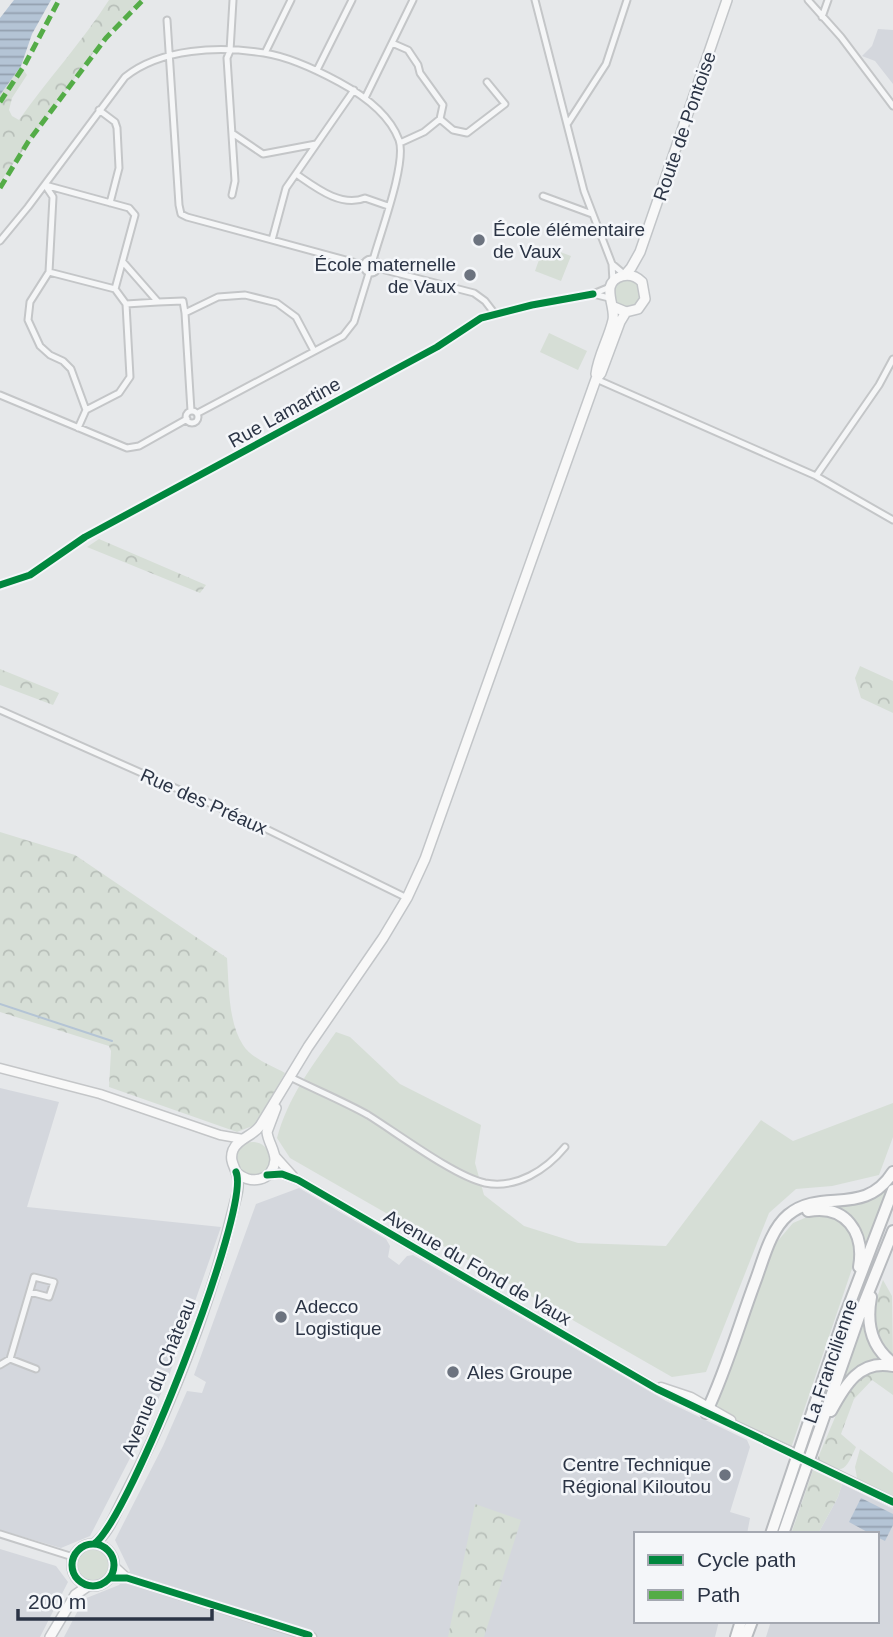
<svg xmlns="http://www.w3.org/2000/svg" width="893" height="1637" font-family="Helvetica,sans-serif">
<defs>
<pattern id="forest-crowns" width="20" height="18" patternUnits="userSpaceOnUse" patternTransform="scale(1.75)"><rect width="20" height="18" fill="#d6ded6"/><path d="M2 6a3 3 0 1 1 6 0M12 15a3 3 0 1 1 6 0" fill="none" stroke="#b8bfb9"/></pattern>
<pattern id="water-rules" width="6" height="5" patternUnits="userSpaceOnUse" patternTransform="scale(1.75)"><rect width="6" height="5" fill="#b4c4d5"/><path d="M0 2.5h6" fill="none" stroke="#93a0af"/></pattern>
</defs>
<rect width="100%" height="100%" fill="#e6e8ea"/>
<path fill="#d4d7dd" d="M 878,29 L 893,30 L 893,84 L 875,61 L 862,56 L 872,46 Z
M 0,1088 L 59,1102 L 27,1207 L 221,1227 L 170,1373 L 146,1427 L 90,1536 L 61,1548 L 0,1530 Z
M 299,1188 L 386,1239 L 390,1246 L 388,1257 L 399,1265 L 407,1256 L 413,1255 L 666,1401 L 747,1440 L 750,1447 L 730,1512 L 750,1518 L 747,1534 L 636,1534 L 636,1621 L 719,1621 L 715,1637 L 64,1637 L 84,1599 L 119,1585 L 130,1571 L 115,1540 L 163,1446 L 187,1391 L 202,1393 L 206,1382 L 194,1375 L 256,1204 Z
M 842,1484 L 893,1509 L 893,1637 L 766,1637 L 771,1621 L 877,1621 L 877,1534 L 818,1534 L 838,1497 Z
M 0,1549 L 56,1566 L 68,1582 L 40,1637 L 0,1637 Z"/>
<path fill="#d6ded6" d="M 544,246 L 571,256 L 561,281 L 535,271 Z
M613 293a14 14 0 1 1 28 0a14 14 0 1 1-28 0Z
M 549,333 L 587,351 L 578,370 L 540,352 Z
M 336,1032 L 350,1037 L 400,1084 L 481,1125 L 475,1163 L 484,1195 L 524,1226 L 578,1243 L 666,1246 L 761,1120 L 793,1141 L 893,1103 L 893,1137 L 879,1175 L 832,1186 L 796,1189 L 769,1213 L 706,1372 L 672,1377 L 290,1158 L 277,1138 C 288,1097 312,1066 336,1032 Z
M236 1159a17 17 0 1 1 34 0a17 17 0 1 1-34 0Z
M 886,1189 L 888,1190 L 866,1245 L 860,1232 L 828,1205 L 878,1195 Z
M 814,1214 C 845,1218 849,1225 857,1254 L 791,1448 C 774,1439 722,1420 716,1403 L 776,1243 L 793,1223 Z
M 864,1323 L 882,1361 L 842,1381 Z
M 860,1449 L 893,1473 L 893,1498 L 857,1478 L 855,1467 Z
M78 1565a15 15 0 1 1 30 0a15 15 0 1 1-30 0Z"/>
<path fill="url(#forest-crowns)" d="M 109,0 L 143,0 L 106,35 L 0,182 L 0,95 L 21,66 L 27,75 L 12,98 L 9,110 L 12,116 L 19,120 C 48,79 82,42 109,0 Z
M 99,539 L 206,585 L 200,593 L 87,547 Z
M 860,666 L 893,681 L 893,713 L 861,698 L 855,678 Z
M 0,669 L 59,693 L 53,705 L 0,685 Z
M 0,832 L 75,855 L 227,958 C 229,985 228,1022 243,1045 C 251,1058 272,1066 285,1073 L 255,1125 L 237,1132 L 109,1087 L 111,1051 L 109,1046 L 0,1012 Z
M 883,1280 L 892,1296 L 893,1360 C 869,1333 871,1312 883,1280 Z
M 873,1368 L 893,1370 L 893,1395 L 872,1380 L 854,1399 L 841,1434 L 856,1447 C 844,1473 844,1474 817,1460 L 847,1389 Z
M 813,1470 L 842,1484 L 838,1497 L 818,1534 L 791,1534 Z
M 475,1504 L 521,1520 L 484,1637 L 448,1637 Z"/>
<path fill="url(#water-rules)" d="M 14,0 L 51,0 L 32,34 L 21,66 L 0,95 L 0,18 Z
M 861,1498 L 893,1514 L 893,1525 L 885,1541 L 877,1537 L 877,1534 L 871,1534 L 849,1522 Z"/>
<g fill="none" stroke-linecap="round" stroke-linejoin="round">
<path stroke="#b4c4d5" stroke-width="2" d="M 0,1004 L 112,1041"/>
<defs>
<path id="street" d="M 535,0 L 584,191 L 612,264
M 808,0 L 841,37 L 893,106
M 822,17 L 828,0
M 167,20 L 179,205 L 181,214 L 187,217 L 364,265
M 392,43 L 408,50 L 418,65 L 420,73 L 443,105 L 440,119 L 424,132 L 400,143
M 265,53 L 291,0
M 317,70 L 352,0
M 365,98 L 413,0
M 99,110 L 115,122 L 117,128 L 119,168 L 110,203
M 440,119 L 453,130 L 467,133 L 505,104 L 487,82
M 568,123 L 606,64 L 627,0
M 232,133 L 263,154 L 316,144
M 296,174 C 315,187 341,208 365,198 L 388,206
M 45,185 L 129,208 L 135,215 L 115,289
M 45,185 L 53,197 L 49,272
M 232,195 L 235,181 L 227,58 L 230,51 L 233,0
M 543,196 L 592,214
M 272,240 L 286,188 L 354,90
M 0,241 L 28,207 L 125,77 C 161,48 219,46 264,53 C 290,57 315,69 339,82 C 363,95 389,113 399,140 C 407,163 380,234 373,260
M364 266a7 7 0 1 1 14 0a7 7 0 1 1-14 0Z
M 123,262 L 158,302 L 183,301 L 185,313
M 377,268 L 474,293 L 485,301 L 495,314
M 613,282 L 612,264 L 625,275
M 609,298 L 593,294 L 610,287
M 126,304 L 158,302
M 596,379 L 816,476 L 893,520
M 0,395 L 127,448 L 139,446 L 187,419
M186 417a6 6 0 1 1 12 0a6 6 0 1 1-12 0Z
M 191,411 L 185,313 L 218,297 L 245,295 L 277,303 L 296,317 L 314,351
M 198,413 L 343,336 L 354,322 L 369,273
M 78,428 L 86,410 L 119,393 L 130,377 L 126,304 L 115,289 L 49,272 L 30,302 L 28,320 L 40,346 L 50,355 L 63,361 L 71,369 L 86,410
M 816,476 L 879,385 L 893,359
M 0,585 L 30,575 L 85,537 L 437,347 L 481,318 L 532,305 L 593,294
M 0,710 L 254,823 L 407,898
M 290,1077 C 316,1090 343,1101 368,1115 C 397,1133 454,1176 485,1183 C 517,1189 546,1170 565,1147
M 10,1359 L 36,1369
M 0,1365 L 10,1359 L 34,1277 L 54,1282 L 49,1297 L 30,1292
M 0,1534 L 73,1557"/>
<path id="secondary" d="M 0,1068 L 100,1094 L 220,1135 L 243,1139
M 275,1156 L 293,1176
M 267,1175 L 282,1174 L 298,1180 L 657,1389 L 790,1451
M 661,1387 L 691,1397 L 731,1420
M 816,1464 L 893,1502
M 114,1566 L 127,1578
M 110,1578 L 127,1578 L 312,1637"/>
<path id="primary" d="M 625,275 L 631,268 L 640,252 L 727,0
M 596,374 C 598,356 609,338 613,320 C 616,305 599,283 622,276 C 630,274 637,277 642,282 L 645,299 L 638,309 L 626,312 L 614,307
M 236,1172 C 249,1185 273,1182 275,1160 C 275,1150 268,1142 267,1132 L 276,1108
M72 1565a21 21 0 1 1 42 0a21 21 0 1 1-42 0Z
M 94,1544 C 109,1533 116,1512 125,1495 C 173,1403 211,1303 235,1202 C 237,1195 239,1188 238,1181 C 238,1169 228,1163 233,1150 C 238,1138 252,1137 260,1126 L 308,1047 L 383,938 L 407,898 L 425,859 L 596,379 L 601,373 L 620,322 L 626,312
M 50,1637 L 75,1595 L 88,1586"/>
<path id="highway" d="M 808,1211 C 846,1204 865,1233 859,1267
M 871,1297 C 866,1324 871,1347 893,1363
M 831,1411 C 845,1385 860,1359 893,1366
M 706,1413 C 726,1371 739,1325 755,1282 C 763,1261 770,1230 788,1215 C 822,1187 864,1218 893,1172
M 771,1534 L 843,1321 L 893,1190
M 783,1534 L 862,1308 L 893,1231
M 736,1637 L 741,1621
M 746,1637 L 752,1621"/>
</defs>
<use href="#street" stroke="#c4c6c8" stroke-width="9"/>
<use href="#secondary" stroke="#c4c6c8" stroke-width="11"/>
<use href="#primary" stroke="#c2c5c8" stroke-width="12"/>
<use href="#highway" stroke="#b8bbbf" stroke-width="14"/>
<use href="#street" stroke="#f5f6f7" stroke-width="5"/>
<use href="#secondary" stroke="#f8f8f8" stroke-width="8"/>
<use href="#primary" stroke="#f8f8f8" stroke-width="9"/>
<use href="#highway" stroke="#f8f8f8" stroke-width="10"/>
<path stroke="#54ac47" stroke-width="5" stroke-dasharray="10 5" stroke-linecap="butt" d="M 0,102 L 24,66 L 59,0
M 0,188 L 28,142 L 106,38 L 143,0"/>
<defs>
<path id="cycleway" d="M 0,585 L 30,575 L 85,537 L 437,347 L 481,318 L 532,305 L 593,294
M 267,1175 L 282,1174 L 298,1180 L 657,1389 L 893,1502
M72 1565a21 21 0 1 1 42 0a21 21 0 1 1-42 0Z
M 94,1544 C 129,1520 252,1207 236,1172
M 110,1578 L 127,1578 L 309,1635"/>
</defs>
<use href="#cycleway" stroke="#f4f6f9" stroke-width="11"/>
<use href="#cycleway" stroke="#00873e" stroke-width="7"/>
</g>
<g fill="#6c737f" stroke="#f4f6f9" stroke-width="2.5">
<circle cx="479" cy="240" r="7"/>
<circle cx="470" cy="275" r="7"/>
<circle cx="281" cy="1317" r="7"/>
<circle cx="453" cy="1372" r="7"/>
<circle cx="725" cy="1475" r="7"/>
</g>
<g text-anchor="middle" stroke-width="5" stroke-linejoin="round" paint-order="stroke">
<g font-size="19" fill="#2b3445" stroke="#f4f6f9">
<text transform="translate(684 126) rotate(-71)" y="7">Route de Pontoise</text>
<text transform="translate(284 412) rotate(-29)" y="7">Rue Lamartine</text>
<text transform="translate(204 801) rotate(24)" y="7">Rue des Préaux</text>
<text transform="translate(478 1267) rotate(30)" y="7">Avenue du Fond de Vaux</text>
<text transform="translate(830 1361) rotate(-71)" y="7">La Francilienne</text>
<text transform="translate(158 1377) rotate(-68)" y="7">Avenue du Château</text>
</g>
<g font-size="19" fill="#2b3445" stroke="#f4f6f9" text-anchor="start">
<text x="493" y="236">École élémentaire<tspan x="493" dy="22">de Vaux</tspan></text>
<text x="456" y="271" text-anchor="end">École maternelle<tspan x="456" dy="22">de Vaux</tspan></text>
<text x="295" y="1313">Adecco<tspan x="295" dy="22">Logistique</tspan></text>
<text x="467" y="1379">Ales Groupe</text>
<text x="711" y="1471" text-anchor="end">Centre Technique<tspan x="711" dy="22">Régional Kiloutou</tspan></text>
</g>
</g>
<rect x="634" y="1532" width="245" height="91" fill="#f4f6f9" stroke="#a4a8b1" stroke-width="2"/>
<rect x="648" y="1555" width="35" height="10" fill="#00873e" stroke="#a4a8b1" stroke-width="2"/>
<text x="697" y="1567" font-size="21" fill="#2b3445">Cycle path</text>
<rect x="648" y="1590" width="35" height="10" fill="#54ac47" stroke="#a4a8b1" stroke-width="2"/>
<text x="697" y="1602" font-size="21" fill="#2b3445">Path</text>
<path d="M18 1609v10h194v-10" fill="none" stroke="#2b3445" stroke-width="3.5"/>
<text x="28" y="1609" font-size="21" fill="#2b3445" stroke="#f4f6f9" stroke-width="5" paint-order="stroke">200 m</text>
</svg>
